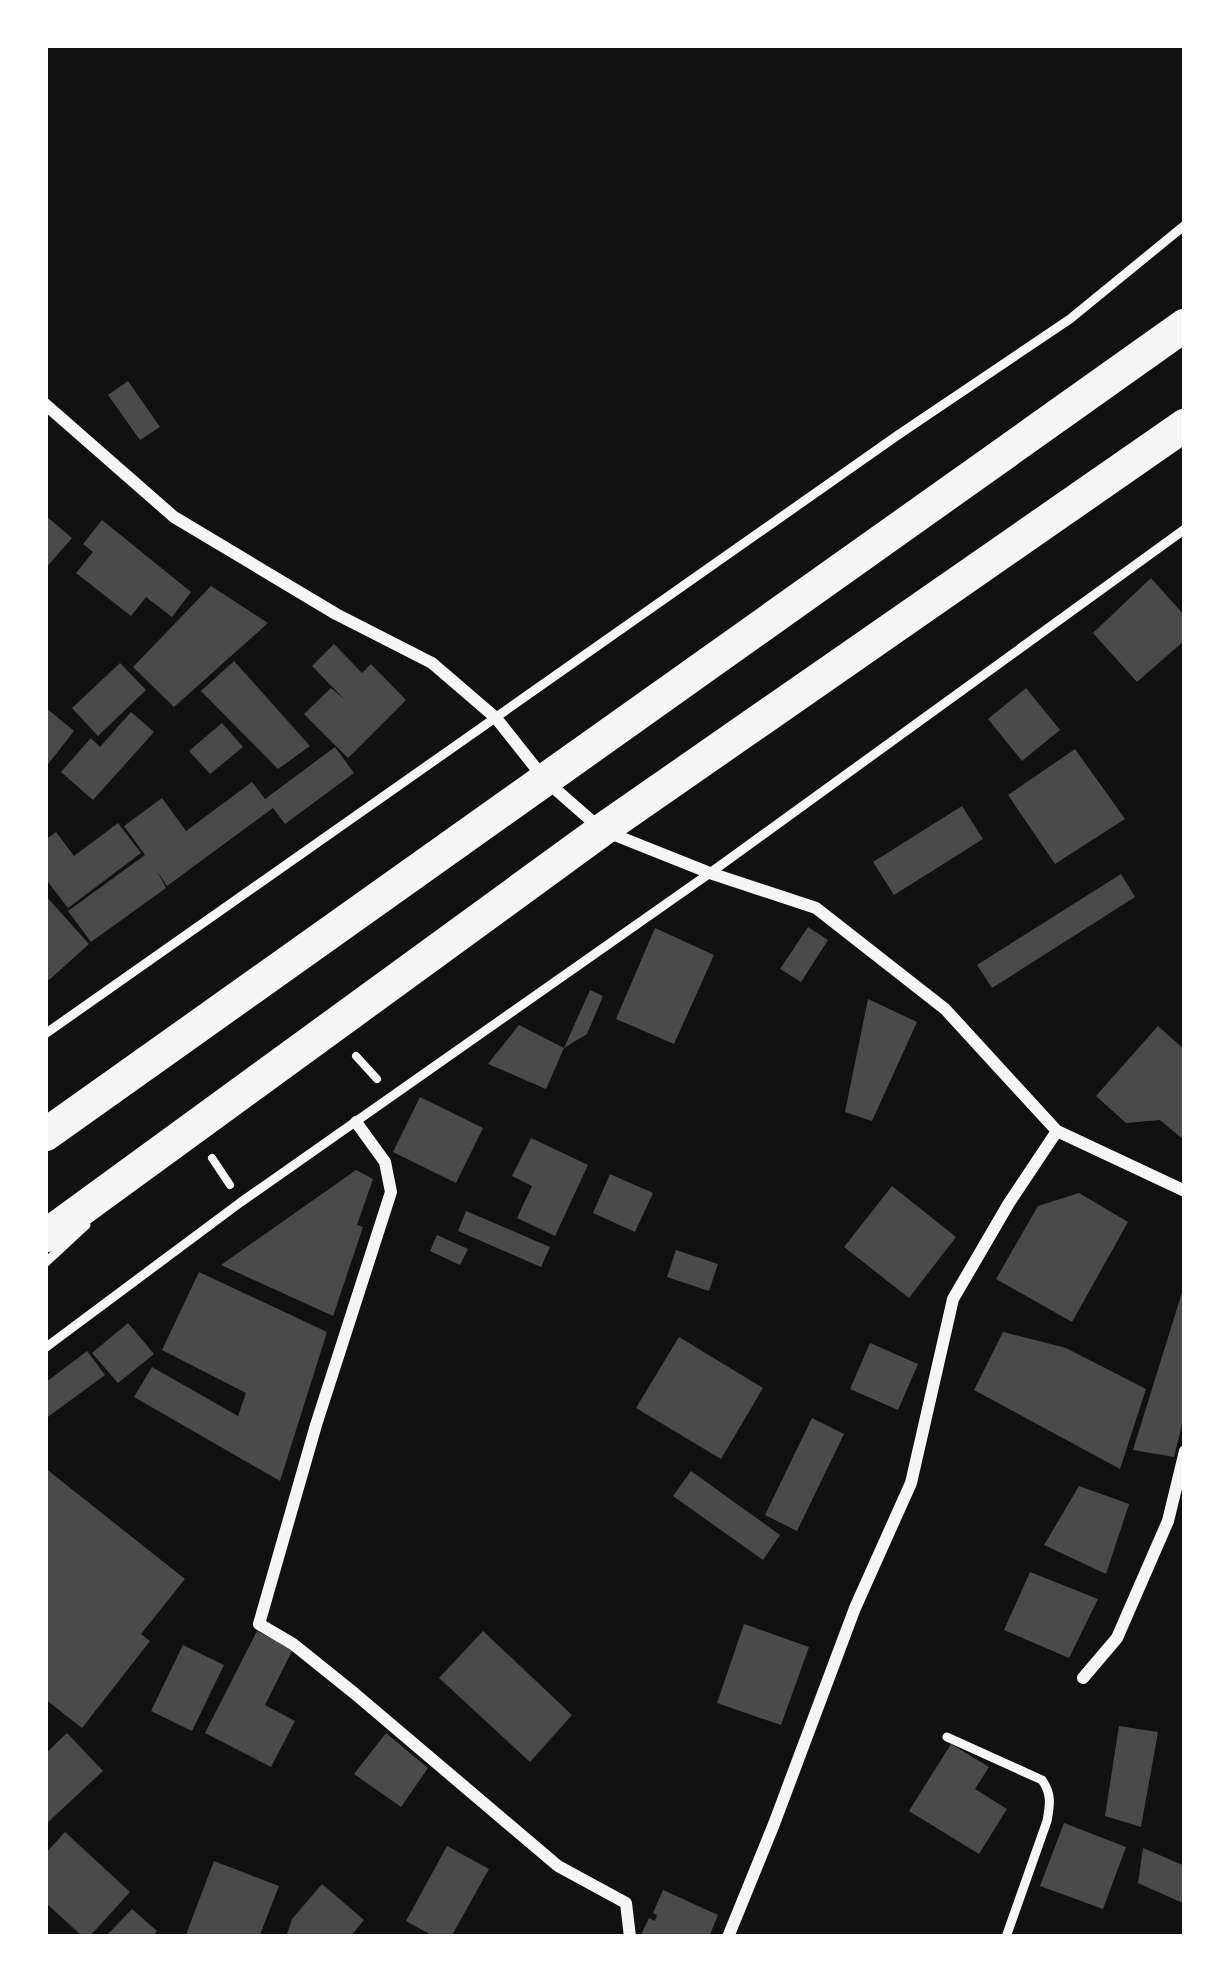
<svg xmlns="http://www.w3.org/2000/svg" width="1230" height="1982" font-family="'Golos Text',sans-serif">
<rect width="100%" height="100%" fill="#111"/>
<path fill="#4a4a4a" d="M 128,381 L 160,427 L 140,440 L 108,395 Z
M 45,515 L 72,538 L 45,569 Z
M 102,520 L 191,592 L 172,617 L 146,597 L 131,616 L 76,573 L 93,552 L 83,544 Z
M 1151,578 L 1185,616 L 1185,640 L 1137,682 L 1093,633 Z
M 211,586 L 268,623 L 174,707 L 133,667 Z
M 334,644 L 362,673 L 371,664 L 406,700 L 348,758 L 304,714 L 331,688 L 345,700 L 312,666 Z
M 234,661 L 310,746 L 278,769 L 201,691 Z
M 120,663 L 146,690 L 98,736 L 72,708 Z
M 1026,688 L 1060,730 L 1022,761 L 988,719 Z
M 45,707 L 74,731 L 45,768 Z
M 131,712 L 154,732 L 93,800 L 61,772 L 91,738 L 100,747 Z
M 222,723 L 243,747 L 210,774 L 189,751 Z
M 335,747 L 354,773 L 285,824 L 273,808 L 167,886 L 157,871 L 166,888 L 91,942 L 68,911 L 145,855 L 124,826 L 162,798 L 186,831 L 252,782 L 265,799 Z
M 1075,749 L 1125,819 L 1055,864 L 1008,795 Z
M 962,806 L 983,839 L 894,895 L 873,862 Z
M 118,823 L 141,853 L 68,908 L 45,878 L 45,840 L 56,832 L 74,856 Z
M 1121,874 L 1135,897 L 992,988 L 977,965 Z
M 45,895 L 89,944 L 49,980 L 45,975 Z
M 808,927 L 828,940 L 801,982 L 780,969 Z
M 655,928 L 714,955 L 674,1044 L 616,1019 Z
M 590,990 L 603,996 L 587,1034 L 564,1048 L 546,1089 L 488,1064 L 519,1025 L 564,1048 Z
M 868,999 L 917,1022 L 872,1121 L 845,1112 Z
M 1158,1026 L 1185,1050 L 1185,1141 L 1160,1120 L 1126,1123 L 1096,1096 Z
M 420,1097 L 483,1128 L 456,1183 L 393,1152 Z
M 531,1138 L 588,1165 L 555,1236 L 517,1218 L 532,1186 L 512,1176 Z
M 356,1170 L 373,1179 L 357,1225 L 363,1227 L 333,1316 L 221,1265 Z
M 610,1174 L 653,1193 L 635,1232 L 593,1213 Z
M 892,1186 L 956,1237 L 909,1298 L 844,1247 Z
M 1079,1193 L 1128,1222 L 1072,1322 L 996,1279 L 1038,1206 Z
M 466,1211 L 550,1247 L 541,1267 L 458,1231 Z
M 437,1235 L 468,1249 L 460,1265 L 430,1251 Z
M 676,1250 L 718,1264 L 709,1291 L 667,1277 Z
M 199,1272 L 327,1332 L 280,1481 L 134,1397 L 152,1367 L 238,1416 L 246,1393 L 162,1350 Z
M 1184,1286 L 1185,1412 L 1174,1457 L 1133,1450 Z
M 128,1323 L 154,1354 L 118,1383 L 92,1353 Z
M 1003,1332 L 1066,1348 L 1146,1389 L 1120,1469 L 974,1390 Z
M 679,1337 L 763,1388 L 721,1459 L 636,1408 Z
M 870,1343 L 918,1364 L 898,1410 L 850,1389 Z
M 87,1351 L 105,1375 L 45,1419 L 45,1383 Z
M 812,1418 L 844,1434 L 797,1531 L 765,1515 Z
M 45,1468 L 185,1579 L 141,1634 L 150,1641 L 82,1728 L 45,1699 Z
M 691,1471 L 780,1535 L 763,1560 L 673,1496 Z
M 1079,1486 L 1129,1504 L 1106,1574 L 1044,1545 Z
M 1030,1572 L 1098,1599 L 1069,1658 L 1004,1630 Z
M 744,1624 L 809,1647 L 781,1725 L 717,1703 Z
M 257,1631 L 293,1649 L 265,1705 L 295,1721 L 271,1767 L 205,1733 Z
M 483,1631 L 572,1715 L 530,1762 L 439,1678 Z
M 183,1645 L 224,1665 L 192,1731 L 151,1711 Z
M 1119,1726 L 1158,1732 L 1141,1827 L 1105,1816 Z
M 67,1733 L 103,1771 L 45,1825 L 45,1754 Z
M 386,1733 L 428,1768 L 401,1807 L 354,1774 Z
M 951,1744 L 989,1767 L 975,1789 L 1007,1809 L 979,1854 L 909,1811 Z
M 1064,1823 L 1126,1847 L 1103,1909 L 1040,1886 Z
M 65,1832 L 130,1892 L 89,1937 L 83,1937 L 45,1902 L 45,1854 Z
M 447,1846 L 489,1869 L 451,1937 L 435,1937 L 406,1921 Z
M 1143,1848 L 1185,1866 L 1185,1904 L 1138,1883 Z
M 214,1861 L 279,1886 L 259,1937 L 185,1937 Z
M 322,1884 L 364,1920 L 350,1937 L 286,1937 L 292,1919 Z
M 663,1890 L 718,1915 L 709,1937 L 640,1937 L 649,1918 L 655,1921 L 657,1915 L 653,1913 Z
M 132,1909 L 157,1931 L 152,1937 L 105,1937 Z"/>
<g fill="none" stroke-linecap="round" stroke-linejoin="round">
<path stroke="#f5f5f5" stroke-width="8" d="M 356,1056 L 377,1079
M 212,1158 L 230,1185"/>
<path stroke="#f5f5f5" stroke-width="9" d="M 45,1034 L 898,435 L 1070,319 L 1185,225
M 45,1263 L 86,1225
M 45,1348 L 241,1202 L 710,873 L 1185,529
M 947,1737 L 1042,1780 C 1052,1794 1050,1805 1047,1821 L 1006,1937"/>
<path stroke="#f5f5f5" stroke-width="12" d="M 45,404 L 174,517 L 336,614 L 432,663 L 496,718 L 546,781 L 602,830 L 710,873 L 816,908 L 945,1009 L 1057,1131 L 1185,1191
M 356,1122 L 385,1162 L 391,1192 L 316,1425 L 259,1624 L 293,1644 L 354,1693 L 558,1866 L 626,1903 L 630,1937
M 1083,1678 L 1117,1638 L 1168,1521 L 1185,1451
M 728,1937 L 774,1824 L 855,1608 L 911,1483 L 953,1299 L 1009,1203 L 1057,1131"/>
<path stroke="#f5f5f5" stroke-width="33" d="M 45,1135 L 1185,325
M 45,1236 L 602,830 L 1185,425"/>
</g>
<rect width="1230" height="1982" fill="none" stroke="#ffffff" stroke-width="96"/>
</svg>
